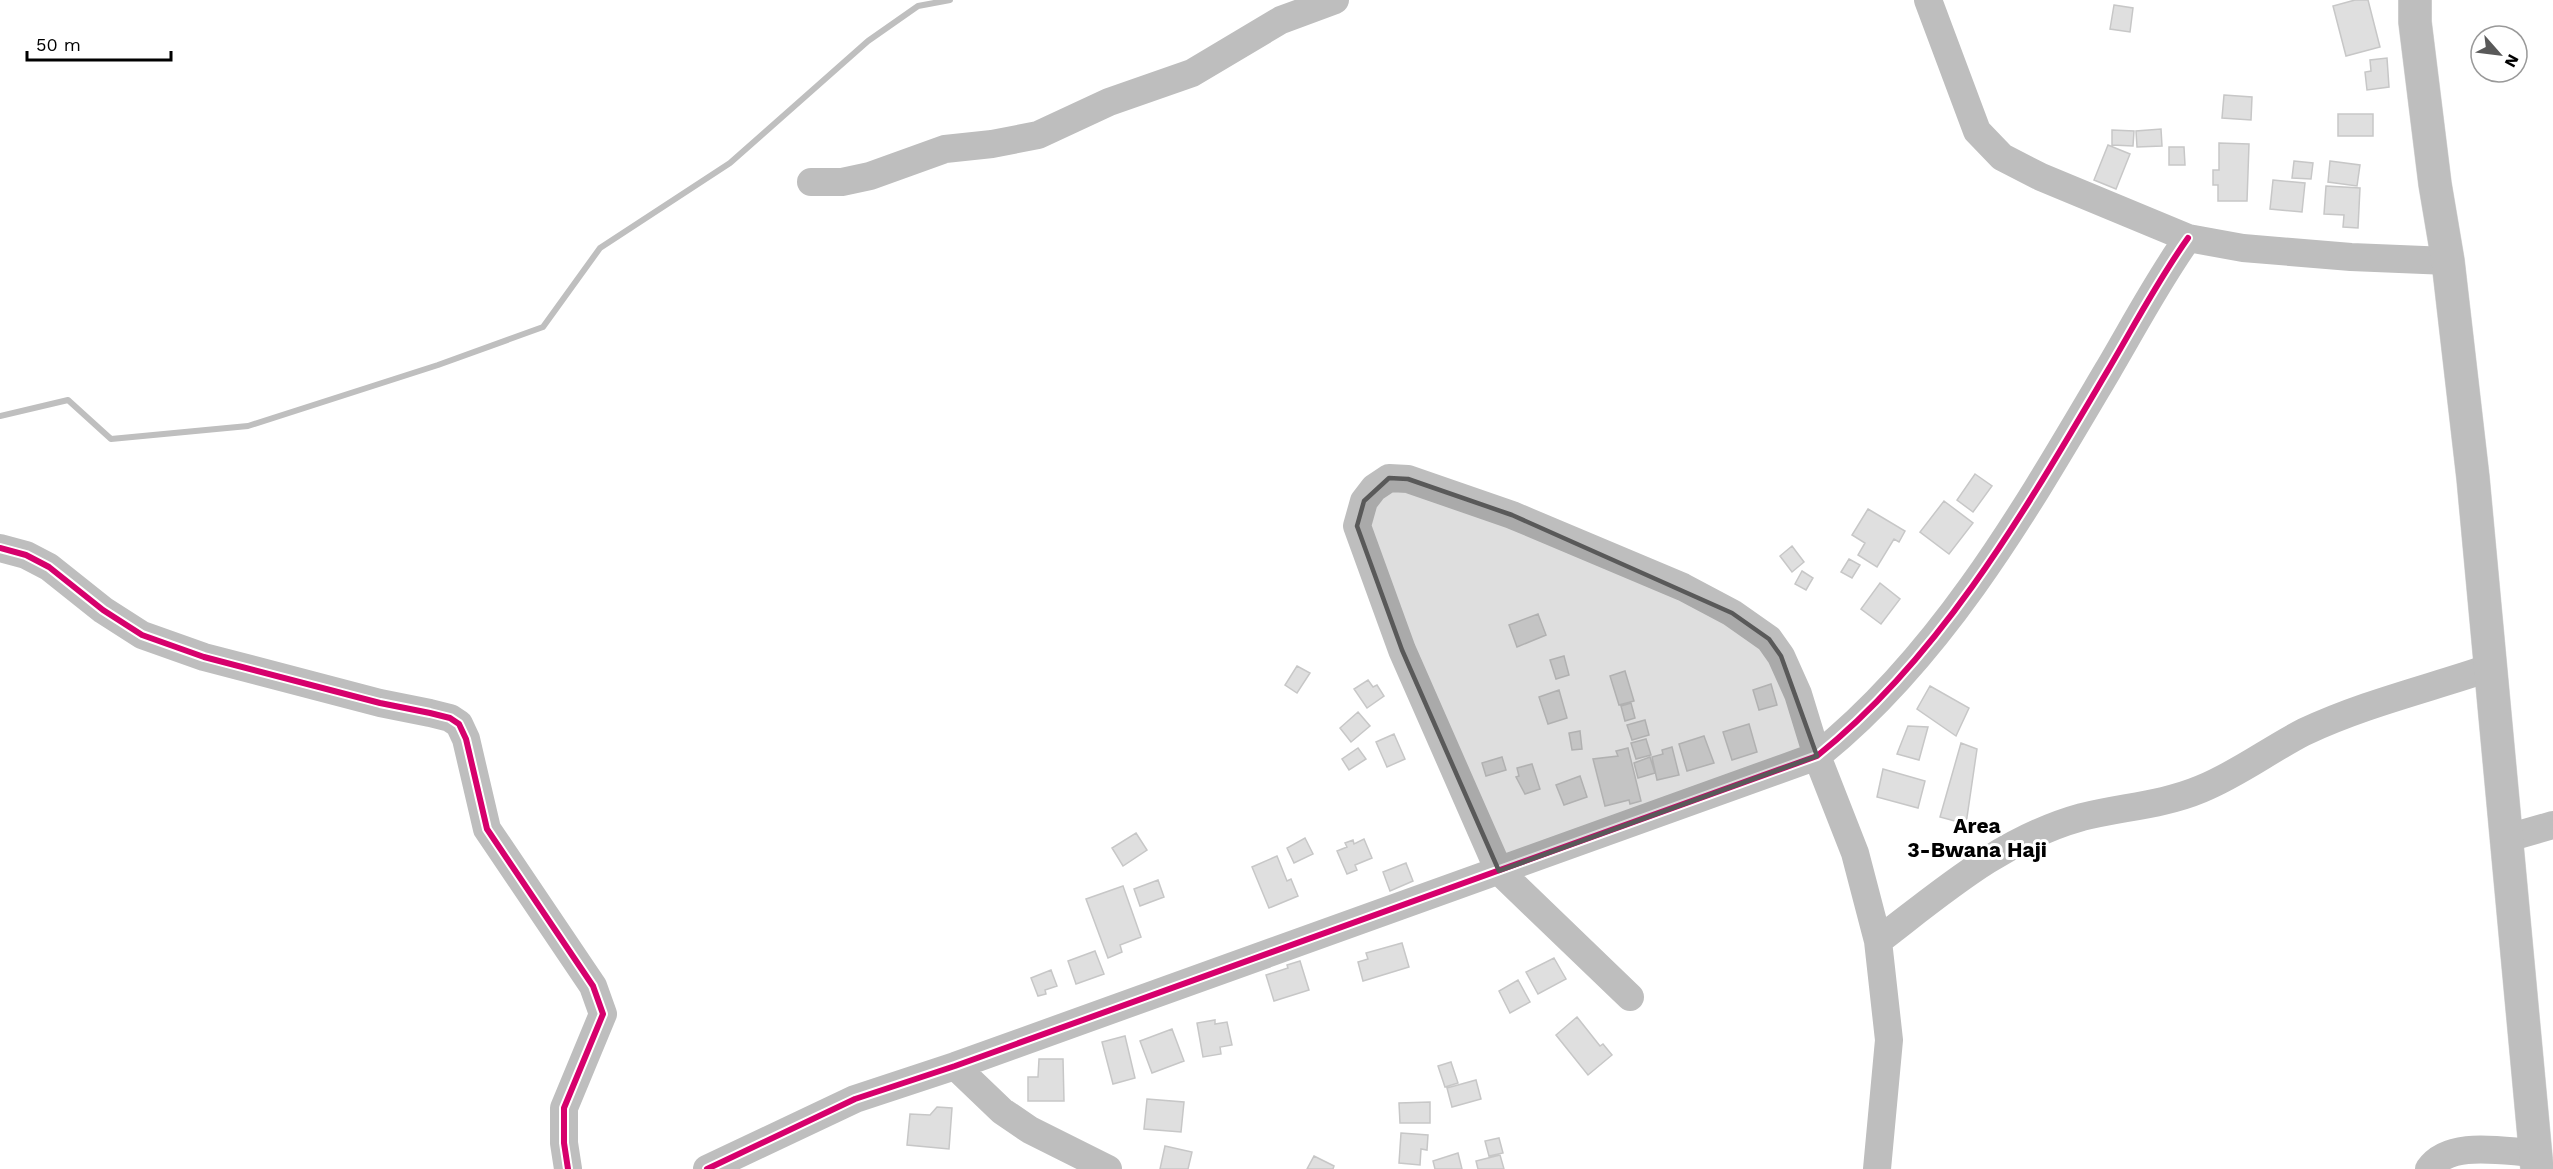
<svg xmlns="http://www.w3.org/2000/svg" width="2553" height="1169" font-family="'Work Sans',sans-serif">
<rect width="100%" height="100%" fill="#fff"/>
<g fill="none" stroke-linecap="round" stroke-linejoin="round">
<path stroke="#bfbfbf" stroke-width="6" d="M 0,416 L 68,400 L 111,439 L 248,426 L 438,365 L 543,327 L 600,248 L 730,163 L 868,41 L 918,6 L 950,0"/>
</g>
<path fill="#dfdfdf" stroke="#c7c7c7" stroke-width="1.5" d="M 2355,0 L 2368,0 L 2380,47 L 2346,56 L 2333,6 Z
M 2114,5 L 2133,8 L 2130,32 L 2110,29 Z
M 2387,58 L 2389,87 L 2367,90 L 2365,72 L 2371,71 L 2370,60 Z
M 2224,95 L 2252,97 L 2251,120 L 2222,118 Z
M 2338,114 L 2373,114 L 2373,136 L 2338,136 Z
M 2161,129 L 2162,146 L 2137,147 L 2136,131 Z
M 2112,130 L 2134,131 L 2133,146 L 2112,145 Z
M 2219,143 L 2249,144 L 2247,201 L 2218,201 L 2218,185 L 2213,185 L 2213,170 L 2219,170 Z
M 2108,145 L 2130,154 L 2116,189 L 2094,180 Z
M 2169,147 L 2184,147 L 2185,165 L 2169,165 Z
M 2294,161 L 2313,163 L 2311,179 L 2292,178 Z
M 2330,161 L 2360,165 L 2357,186 L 2328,182 Z
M 2273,180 L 2305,183 L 2302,212 L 2270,209 Z
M 2326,186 L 2360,188 L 2358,228 L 2343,227 L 2344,215 L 2324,214 Z
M 1975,474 L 1992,486 L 1973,512 L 1957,500 Z
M 1944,501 L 1973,523 L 1949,554 L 1920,532 Z
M 1868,509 L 1905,531 L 1899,542 L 1894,539 L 1877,567 L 1858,555 L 1865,543 L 1852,535 Z
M 1792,546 L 1804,562 L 1792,572 L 1780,556 Z
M 1849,559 L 1860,565 L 1852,578 L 1841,572 Z
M 1802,571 L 1813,578 L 1806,590 L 1795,584 Z
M 1880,583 L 1900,599 L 1881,624 L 1861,609 Z
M 1538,614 L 1546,635 L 1517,647 L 1509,625 Z
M 1564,656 L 1569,675 L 1556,679 L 1550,660 Z
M 1297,666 L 1310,673 L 1297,693 L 1285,685 Z
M 1625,671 L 1634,701 L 1619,705 L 1610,676 Z
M 1368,680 L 1373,687 L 1377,685 L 1384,696 L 1367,708 L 1354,689 Z
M 1771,684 L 1777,705 L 1759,710 L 1753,690 Z
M 1930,686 L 1969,708 L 1956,736 L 1917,709 Z
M 1559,690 L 1567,718 L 1548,724 L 1539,697 Z
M 1631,703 L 1635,718 L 1625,721 L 1621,706 Z
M 1358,712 L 1370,726 L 1351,742 L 1340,728 Z
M 1645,720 L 1649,735 L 1632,740 L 1627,725 Z
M 1749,724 L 1757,752 L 1732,760 L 1723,732 Z
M 1908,726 L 1928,727 L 1919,760 L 1897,754 Z
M 1580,731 L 1582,749 L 1572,750 L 1569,733 Z
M 1394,734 L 1405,759 L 1387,767 L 1376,742 Z
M 1704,736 L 1714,763 L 1687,771 L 1679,744 Z
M 1646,739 L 1651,755 L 1636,759 L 1631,743 Z
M 1961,743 L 1977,749 L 1966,824 L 1940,817 Z
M 1672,747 L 1679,775 L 1657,780 L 1652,757 L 1663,754 L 1662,750 Z
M 1358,748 L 1366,759 L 1349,770 L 1342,759 Z
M 1628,748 L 1641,801 L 1630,804 L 1629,800 L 1605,806 L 1593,759 L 1618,756 L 1616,751 Z
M 1502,757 L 1506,770 L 1486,776 L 1482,763 Z
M 1650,757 L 1655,773 L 1638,778 L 1634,763 Z
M 1532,764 L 1540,789 L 1525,794 L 1516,777 L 1519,776 L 1517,768 Z
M 1883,769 L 1925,781 L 1918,808 L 1877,797 Z
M 1580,776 L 1587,797 L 1564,805 L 1556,785 Z
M 1136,833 L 1147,850 L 1123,866 L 1112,848 Z
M 1305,838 L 1313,854 L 1294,863 L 1287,848 Z
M 1364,839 L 1372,858 L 1355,865 L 1357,870 L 1347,874 L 1337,851 L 1347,847 L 1345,843 L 1353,840 L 1354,844 Z
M 1277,856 L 1287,881 L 1291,879 L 1298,896 L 1269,908 L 1252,867 Z
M 1406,863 L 1413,881 L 1390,891 L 1383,872 Z
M 1158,880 L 1164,897 L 1140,906 L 1134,889 Z
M 1123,886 L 1141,937 L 1120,945 L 1122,952 L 1108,958 L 1086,899 Z
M 1402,943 L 1409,967 L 1363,981 L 1358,962 L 1368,959 L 1366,953 Z
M 1095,951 L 1104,974 L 1076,984 L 1068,961 Z
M 1554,958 L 1566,979 L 1538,994 L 1526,972 Z
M 1300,961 L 1309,990 L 1274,1001 L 1266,975 L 1288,968 L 1287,965 Z
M 1051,970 L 1057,986 L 1045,990 L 1046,994 L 1038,996 L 1031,978 Z
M 1518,980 L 1530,1002 L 1510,1013 L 1499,991 Z
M 1577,1017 L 1600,1046 L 1603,1044 L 1612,1055 L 1588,1075 L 1556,1035 Z
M 1215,1020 L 1215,1024 L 1227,1022 L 1232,1045 L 1220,1047 L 1221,1054 L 1203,1057 L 1197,1023 Z
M 1172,1029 L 1184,1061 L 1152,1073 L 1140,1041 Z
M 1125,1036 L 1135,1078 L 1113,1084 L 1102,1042 Z
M 1039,1059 L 1063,1059 L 1064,1101 L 1028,1101 L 1028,1077 L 1038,1077 Z
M 1451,1062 L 1458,1083 L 1445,1087 L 1438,1066 Z
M 1476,1080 L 1481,1099 L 1452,1107 L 1447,1088 Z
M 1147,1099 L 1184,1102 L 1181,1132 L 1144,1129 Z
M 1430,1102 L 1430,1123 L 1400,1123 L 1399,1103 Z
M 937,1107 L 952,1108 L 949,1149 L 907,1145 L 910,1114 L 930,1115 Z
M 1401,1133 L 1428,1135 L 1427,1150 L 1421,1149 L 1420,1165 L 1399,1163 Z
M 1499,1138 L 1503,1153 L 1489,1156 L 1485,1141 Z
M 1165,1146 L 1192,1152 L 1188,1169 L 1160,1169 Z
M 1458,1153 L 1462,1169 L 1435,1169 L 1433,1161 Z
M 1500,1155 L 1504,1169 L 1478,1169 L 1476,1161 Z
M 1314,1156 L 1334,1166 L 1333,1169 L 1307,1169 Z"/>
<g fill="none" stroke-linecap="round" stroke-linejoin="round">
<defs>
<path id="major" d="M 2415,0 L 2415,22 L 2435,184 L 2448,261 L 2473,478 L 2537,1169"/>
</defs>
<use href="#major" stroke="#dbdbdb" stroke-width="34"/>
<path stroke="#bebebe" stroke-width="28" d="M 1928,0 L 1977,131 L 2002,157 L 2041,177 L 2188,238 L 2243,248 L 2351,257 L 2448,261
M 811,182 L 842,182 L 870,176 L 945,149 L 992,144 L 1038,135 L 1109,102 L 1192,73 L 1281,20 L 1335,0
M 0,548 L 26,555 L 49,567 L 103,610 L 142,635 L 204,657 L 380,703 L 430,713 L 450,718 L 459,724 L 466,739 L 487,829 L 593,986 L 603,1014 L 564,1108 L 564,1143 L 568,1169
M 2504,839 L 2553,825
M 1878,941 C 1942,892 2002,839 2082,817 C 2122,807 2163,805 2201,789 C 2238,774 2269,750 2304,732 C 2363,704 2427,689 2489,668
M 1630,997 L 1499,871 L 1402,650 L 1357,526 L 1364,501 L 1374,488 L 1389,478 L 1408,479 L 1512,515 L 1683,587 L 1732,613 L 1769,639 L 1781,656 L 1798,694 L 1817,756 L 1855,853 L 1878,941 L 1889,1040 L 1877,1169
M 955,1066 L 1002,1111 L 1030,1130 L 1108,1169
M 707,1169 L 855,1099 L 955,1066 L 1817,756 C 1943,655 2027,507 2108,370 C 2134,326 2158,280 2188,238
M 2429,1169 C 2450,1139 2505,1152 2536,1153"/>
<use href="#major" stroke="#bebebe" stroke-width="33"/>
<defs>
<path id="cycleway" d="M 0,548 L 26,555 L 49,567 L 103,610 L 142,635 L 204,657 L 380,703 L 430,713 L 450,718 L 459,724 L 466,739 L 487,829 L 593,986 L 603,1014 L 564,1108 L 564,1143 L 568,1169
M 707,1169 L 855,1099 L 955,1066 L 1817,756 C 1943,655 2027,507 2108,370 C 2134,326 2158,280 2188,238"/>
</defs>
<use href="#cycleway" stroke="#fff" stroke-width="10"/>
<use href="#cycleway" stroke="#d6006c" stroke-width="6"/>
</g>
<path fill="#595959" fill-opacity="0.2" stroke="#595959" stroke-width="4.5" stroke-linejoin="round" d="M 1389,478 L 1408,479 L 1512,515 L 1732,613 L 1769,639 L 1781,656 L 1817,756 L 1499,871 L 1402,650 L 1357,526 L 1364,501 Z"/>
<g text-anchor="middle" stroke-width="6" stroke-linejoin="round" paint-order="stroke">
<g font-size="21" font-weight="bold" fill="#000" stroke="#fff">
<text x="1977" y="833">Area<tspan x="1977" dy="24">3-Bwana Haji</tspan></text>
</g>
</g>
<g transform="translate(2499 54) rotate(118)"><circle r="28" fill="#ffffff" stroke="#999999" stroke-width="1.5"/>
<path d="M0-4.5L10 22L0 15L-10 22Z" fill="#595959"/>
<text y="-9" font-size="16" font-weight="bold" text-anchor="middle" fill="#000000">N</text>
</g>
<path d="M27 51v9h144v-9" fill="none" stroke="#000000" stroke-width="3"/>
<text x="36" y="51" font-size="18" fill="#000000" stroke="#ffffff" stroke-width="4.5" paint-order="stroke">50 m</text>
</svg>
